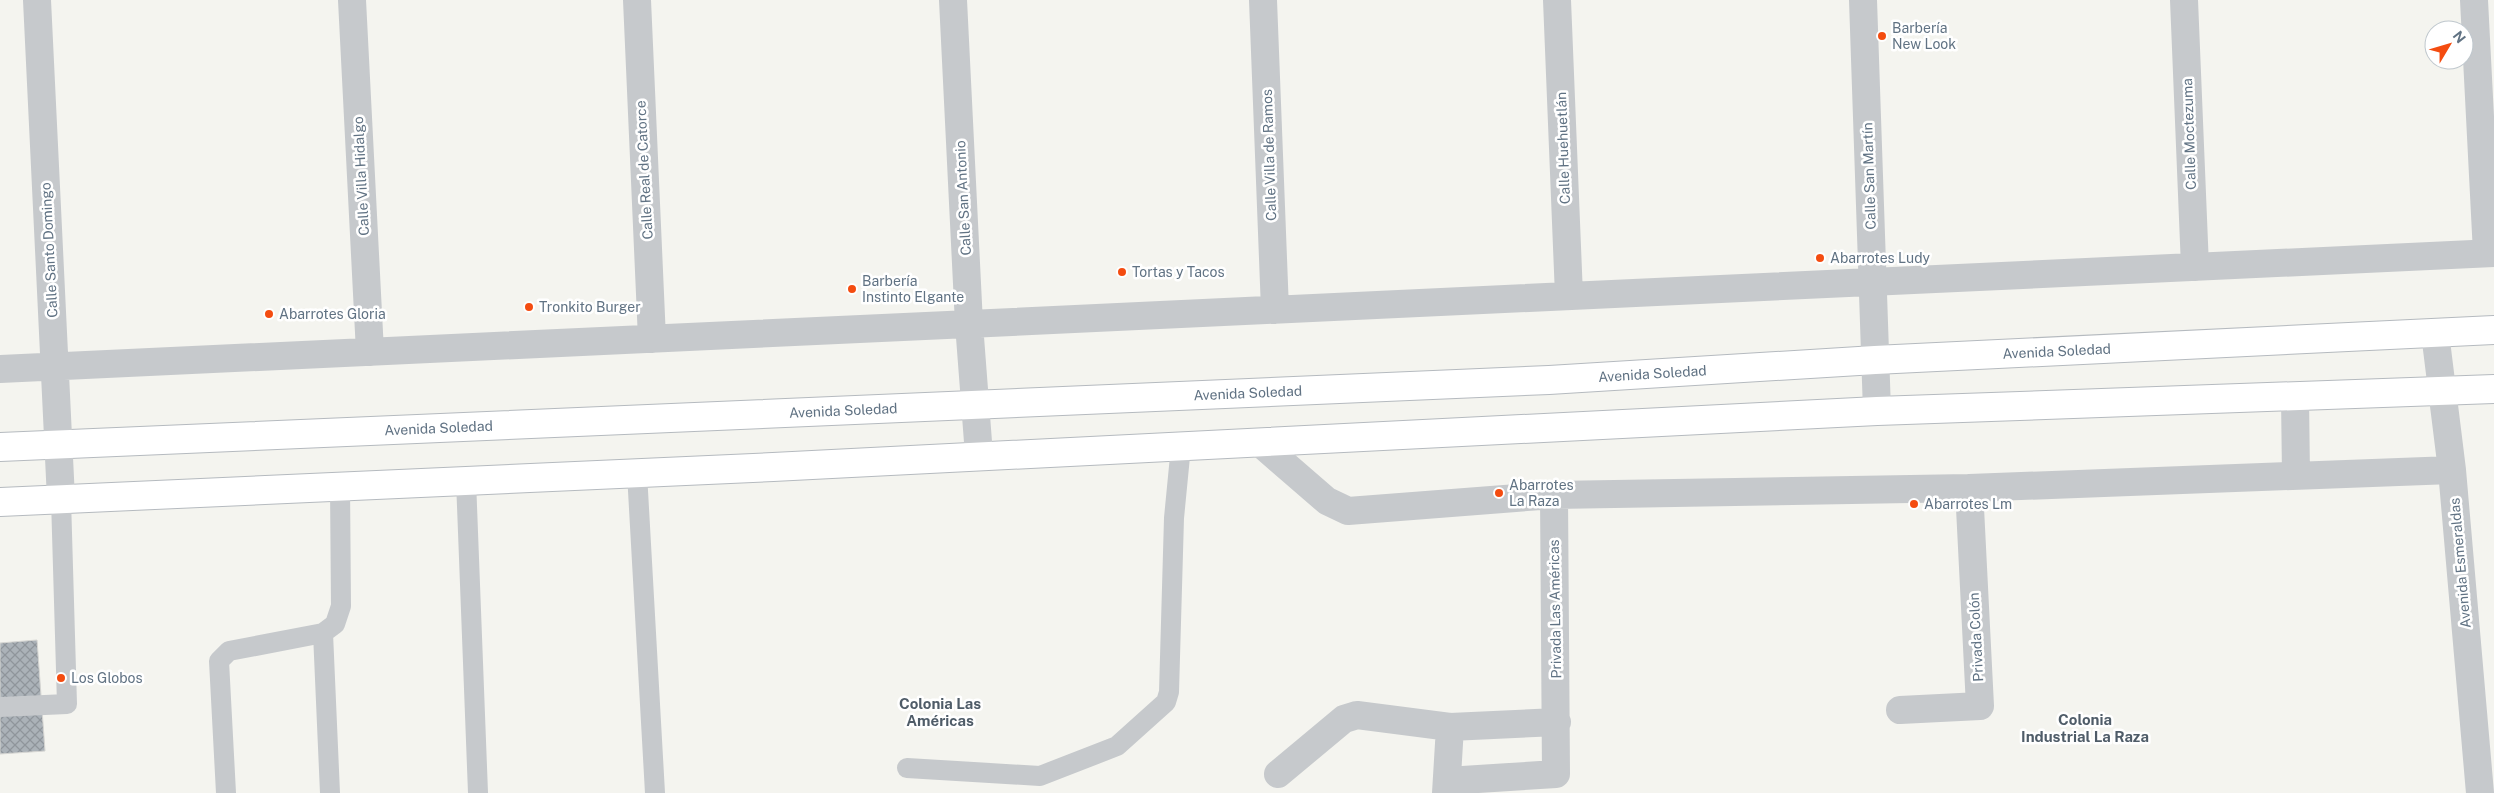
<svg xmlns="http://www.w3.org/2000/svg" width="2494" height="793" font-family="'Public Sans',sans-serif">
<defs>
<pattern id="building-cross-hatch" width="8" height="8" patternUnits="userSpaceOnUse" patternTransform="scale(1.25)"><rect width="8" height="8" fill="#abb2b8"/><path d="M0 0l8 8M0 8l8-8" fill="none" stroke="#8f959b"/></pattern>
</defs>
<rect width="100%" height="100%" fill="#f4f4ef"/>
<path fill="url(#building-cross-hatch)" stroke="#d5d5d2" d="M 37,640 L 45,751 L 0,754 L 0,643 Z"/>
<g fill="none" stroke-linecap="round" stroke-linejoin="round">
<defs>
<g id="secondary">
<path id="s1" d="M 0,447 L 1549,380 L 1875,360 L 2494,330"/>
<path d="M 0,502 L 773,467 L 1877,411 L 2494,389"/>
</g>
</defs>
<use href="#secondary" stroke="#b5babf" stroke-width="30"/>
<path stroke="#c6c9cc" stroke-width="20" d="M 637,473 L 655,793
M 466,480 L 478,793
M 323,633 L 330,793
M 0,707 L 67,704 L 61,499
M 907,768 L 1040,776 L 1117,746 L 1166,702 L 1169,692 L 1174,518 L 1181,446
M 226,793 L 219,661 L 229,651 L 323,633 L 335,624 L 341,606 L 340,486"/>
<path stroke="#c6c9cc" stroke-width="28" d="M 37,0 L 61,499
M 352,0 L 370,352
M 637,0 L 652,339
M 953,0 L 969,324 L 979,455
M 1263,0 L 1275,310
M 1557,0 L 1569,296
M 1863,0 L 1877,411
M 2184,0 L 2195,267
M 2474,0 L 2487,253
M 2435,333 L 2452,470 L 2480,793
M 0,369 L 2494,253
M 2295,397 L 2296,476
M 1260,443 L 1327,501 L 1348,511 L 1554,495 L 1969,488 L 2452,470
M 1900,710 L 1980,706 L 1969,488
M 1278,774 L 1344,719 L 1357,715 L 1450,727
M 1447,781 L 1556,774 L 1554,495
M 1446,793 L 1450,727 L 1557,722"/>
<use href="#secondary" stroke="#fff" stroke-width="28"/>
</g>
<g fill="#f44c10" stroke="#fff" stroke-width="2">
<circle cx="1882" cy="36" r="5"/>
<circle cx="1820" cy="258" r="5"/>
<circle cx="1122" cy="272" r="5"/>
<circle cx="852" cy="289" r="5"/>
<circle cx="529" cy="307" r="5"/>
<circle cx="269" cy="314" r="5"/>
<circle cx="1499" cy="493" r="5"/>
<circle cx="1914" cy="504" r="5"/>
<circle cx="61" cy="678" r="5"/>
</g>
<g text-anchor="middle" stroke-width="5" stroke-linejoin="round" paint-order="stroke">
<g font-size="14" fill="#607283" stroke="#fff" text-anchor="start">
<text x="1892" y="33">Barbería<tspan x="1892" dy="16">New Look</tspan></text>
<text x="1830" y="263">Abarrotes Ludy</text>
<text x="1132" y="277">Tortas y Tacos</text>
<text x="862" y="286">Barbería<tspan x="862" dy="16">Instinto Elgante</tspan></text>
<text x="539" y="312">Tronkito Burger</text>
<text x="279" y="319">Abarrotes Gloria</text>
<text x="1509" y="490">Abarrotes<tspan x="1509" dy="16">La Raza</tspan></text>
<text x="1924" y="509">Abarrotes Lm</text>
<text x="71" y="683">Los Globos</text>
</g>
<g font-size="14" fill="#607283" stroke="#fff">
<text transform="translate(2189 134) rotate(-92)" y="5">Calle Moctezuma</text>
<text transform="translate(1563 148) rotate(-92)" y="5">Calle Huehuetlán</text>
<text transform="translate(1269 155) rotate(-92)" y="5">Calle Villa de Ramos</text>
<text transform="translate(644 170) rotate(-93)" y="5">Calle Real de Catorce</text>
<text transform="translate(361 176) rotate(-93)" y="5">Calle Villa Hidalgo</text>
<text transform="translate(1869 176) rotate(-92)" y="5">Calle San Martín</text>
<text transform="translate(963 198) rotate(-93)" y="5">Calle San Antonio</text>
<text transform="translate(49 250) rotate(-93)" y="5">Calle Santo Domingo</text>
<text dy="5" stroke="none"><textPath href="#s1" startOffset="2059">Avenida Soledad</textPath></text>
<text dy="5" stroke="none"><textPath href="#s1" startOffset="1654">Avenida Soledad</textPath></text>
<text dy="5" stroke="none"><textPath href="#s1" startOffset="1249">Avenida Soledad</textPath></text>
<text dy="5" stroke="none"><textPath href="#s1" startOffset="844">Avenida Soledad</textPath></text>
<text dy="5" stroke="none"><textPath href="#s1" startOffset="439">Avenida Soledad</textPath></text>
<text transform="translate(2460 563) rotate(-95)" y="5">Avenida Esmeraldas</text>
<text transform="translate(1555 609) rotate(-91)" y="5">Privada Las Américas</text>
<text transform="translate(1976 637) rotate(-93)" y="5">Privada Colón</text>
</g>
<g font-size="15" font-weight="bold" fill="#4f5c68" stroke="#fff">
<text x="940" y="709">Colonia Las<tspan x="940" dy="17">Américas</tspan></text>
<text x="2085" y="725">Colonia<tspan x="2085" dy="17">Industrial La Raza</tspan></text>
</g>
</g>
<g transform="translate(2449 45) rotate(52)"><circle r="24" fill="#ffffff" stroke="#bfc7cd"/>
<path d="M0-4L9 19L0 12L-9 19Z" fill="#f44c10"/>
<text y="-8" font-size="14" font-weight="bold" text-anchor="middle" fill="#607283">N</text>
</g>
</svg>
